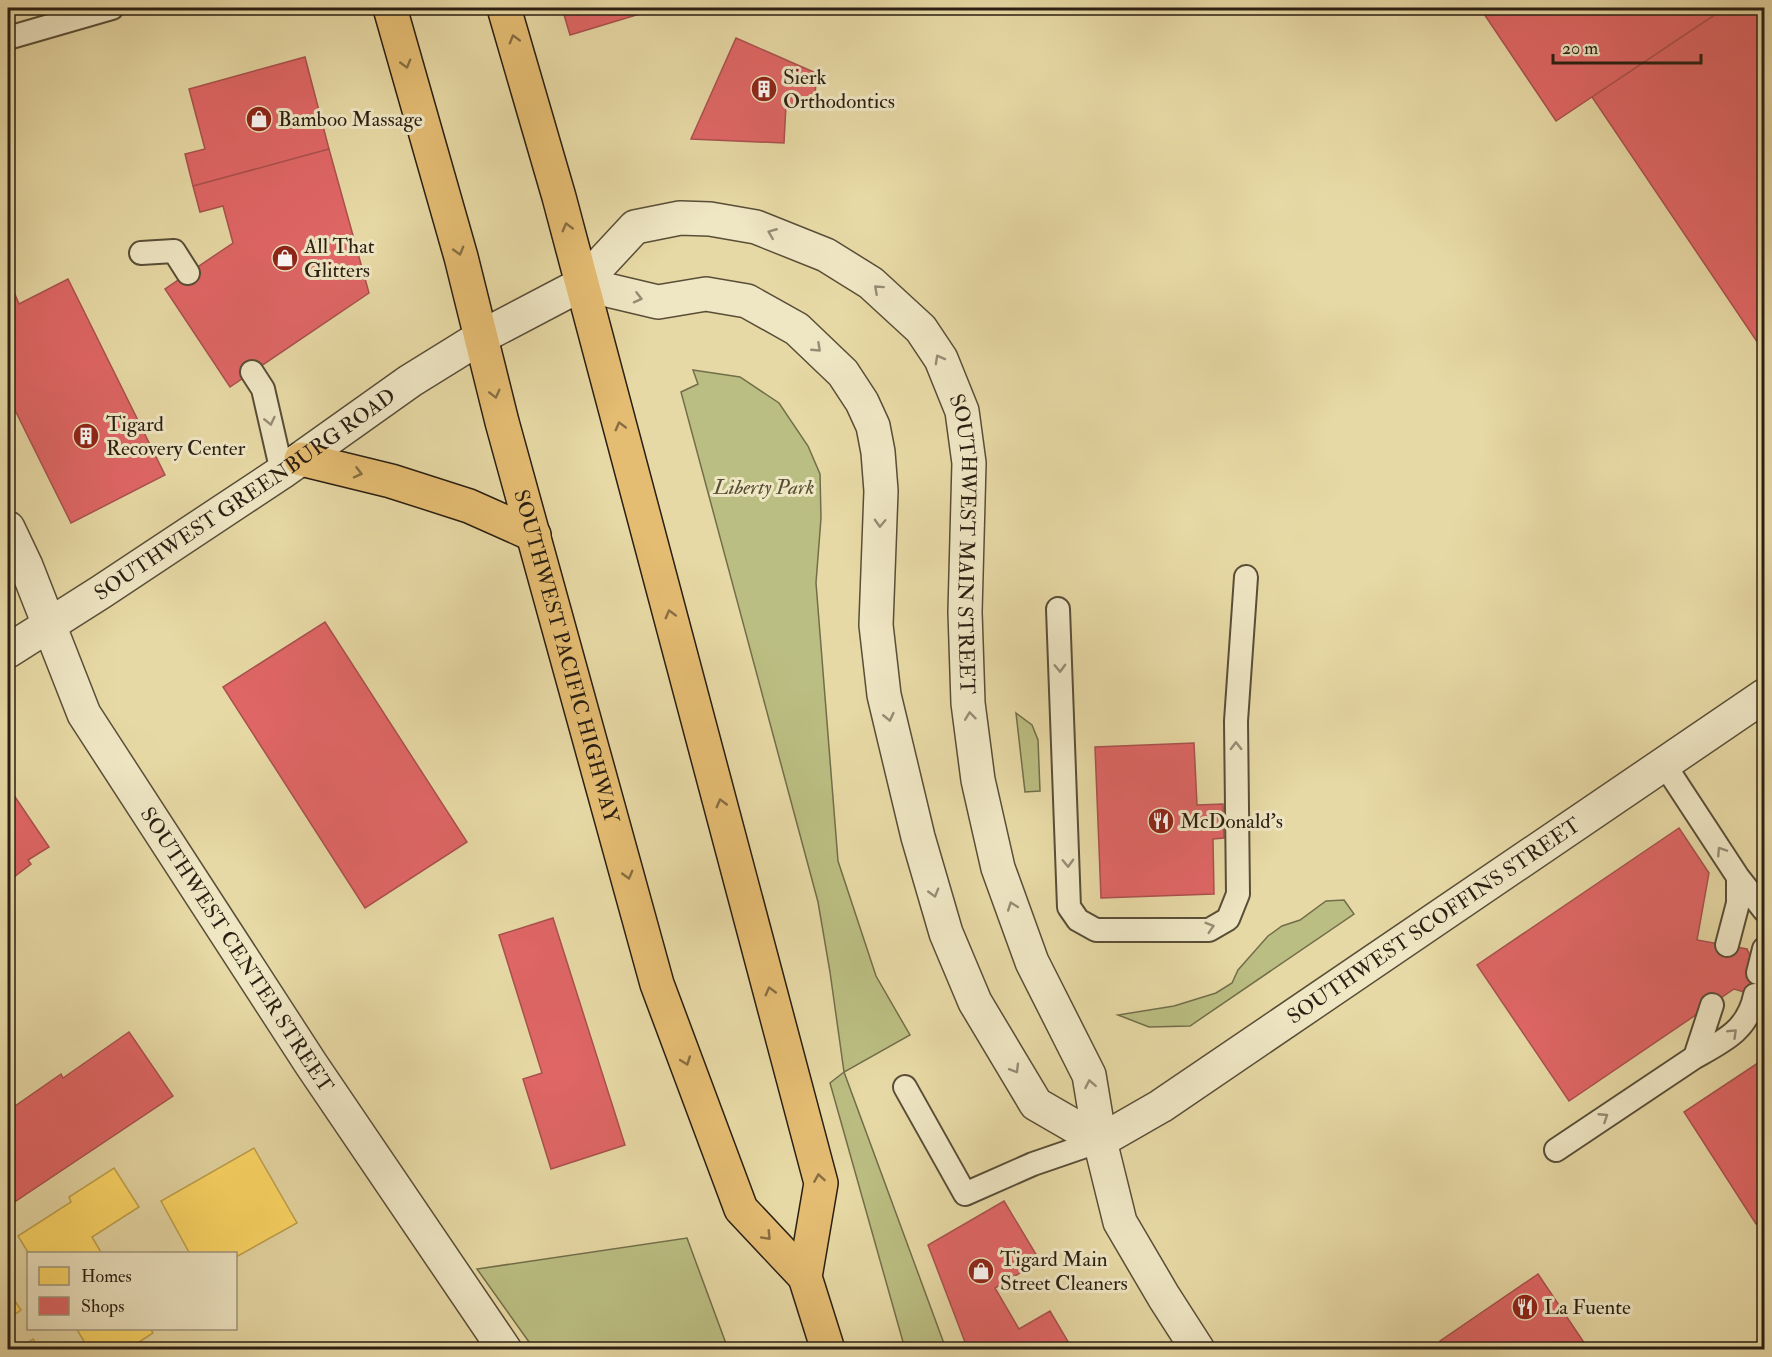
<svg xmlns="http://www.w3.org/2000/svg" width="1772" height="1357" font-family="'IM FELL Double Pica',serif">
<rect width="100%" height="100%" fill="#e7d9a5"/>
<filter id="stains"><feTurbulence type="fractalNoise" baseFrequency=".00333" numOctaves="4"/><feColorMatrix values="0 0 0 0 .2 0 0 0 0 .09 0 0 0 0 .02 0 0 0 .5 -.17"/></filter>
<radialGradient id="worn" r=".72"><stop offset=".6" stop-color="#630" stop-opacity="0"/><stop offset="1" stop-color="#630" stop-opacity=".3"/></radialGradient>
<path fill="#bbbe82" stroke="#726e4a" stroke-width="1.5" d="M 693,370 L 740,377 L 779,403 L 808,446 L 820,474 L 821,518 L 816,583 L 838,861 L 876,976 L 910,1035 L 844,1072 L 946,1349 L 905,1349 L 830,1083 L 844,1072 L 830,972 L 818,902 L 681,392 L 698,384 Z
M 1016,713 L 1032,725 L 1038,740 L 1040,791 L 1025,792 Z
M 1344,900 L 1354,914 L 1190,1026 L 1149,1027 L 1118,1015 L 1174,1006 L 1216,993 L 1232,983 L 1238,970 L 1268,936 L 1282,926 L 1300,920 L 1326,901 Z
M 687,1238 L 728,1349 L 534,1349 L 477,1269 Z"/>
<path fill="#ffd966" stroke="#bfa14d" stroke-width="1.5" d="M 254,1148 L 297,1223 L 236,1257 L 236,1254 L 190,1254 L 161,1201 Z
M 114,1168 L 139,1207 L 92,1237 L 102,1254 L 29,1254 L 18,1236 L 71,1202 L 69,1197 Z
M 8,1291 L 21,1310 L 8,1319 Z
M 76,1328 L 150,1328 L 153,1333 L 127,1350 L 89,1350 Z
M 33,1339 L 40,1350 L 17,1350 Z"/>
<path fill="#e06666" stroke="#a9514d" stroke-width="1.5" d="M 562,8 L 641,8 L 643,13 L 570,35 Z
M 1480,8 L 1725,8 L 1556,121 Z
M 1725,8 L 1764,8 L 1764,352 L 1592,97 Z
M 736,38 L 816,73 L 815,106 L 786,105 L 784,143 L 691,139 Z
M 305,57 L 329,149 L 193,186 L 185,154 L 205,149 L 189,89 Z
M 329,149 L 369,293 L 230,387 L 165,289 L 233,243 L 223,206 L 200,212 L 193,186 Z
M 68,279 L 165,475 L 71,523 L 8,396 L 8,296 L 14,292 L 19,304 Z
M 325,622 L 467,842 L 365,908 L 223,687 Z
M 1194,743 L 1197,805 L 1223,804 L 1224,838 L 1213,839 L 1214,894 L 1101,898 L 1095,747 Z
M 9,788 L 49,847 L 28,860 L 31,864 L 10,880 L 8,877 L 8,789 Z
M 1679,828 L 1709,873 L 1697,940 L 1747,949 L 1764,987 L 1764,998 L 1734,989 L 1569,1101 L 1477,965 Z
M 553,918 L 625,1145 L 551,1169 L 523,1079 L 542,1073 L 499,935 Z
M 129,1032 L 173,1096 L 13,1203 L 8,1195 L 8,1111 L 61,1074 L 63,1078 Z
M 1764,1059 L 1764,1219 L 1756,1224 L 1684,1112 Z
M 1004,1201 L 1040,1261 L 995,1288 L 1019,1329 L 1050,1311 L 1073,1350 L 968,1350 L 928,1245 Z
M 1538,1274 L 1589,1350 L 1445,1350 L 1440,1341 Z"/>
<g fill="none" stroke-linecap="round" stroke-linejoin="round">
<defs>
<path id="service" d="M 8,38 L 112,8
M 141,253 L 174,251 L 188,273
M 252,372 L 263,389 L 282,472
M 1058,609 L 1069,907 L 1078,920 L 1096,930 L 1209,930 L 1228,919 L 1238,894 L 1236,721 L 1246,577
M 1664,764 L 1738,877 L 1738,903 L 1727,945
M 1738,877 L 1764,910
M 1758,973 L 1764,949
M 1695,1057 C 1724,1041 1748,1030 1755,995
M 905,1087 L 965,1194 L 1033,1164 L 1100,1141
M 1556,1150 L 1695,1057 L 1712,1005"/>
<g id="minor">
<path id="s1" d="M 8,528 L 26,566 L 84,714 L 311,1064 L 505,1350"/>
</g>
<g id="tertiary">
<path d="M 582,284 L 658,302 L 706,294 L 747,301 L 797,329 L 843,373 L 862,402 L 873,426 L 878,452 L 881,491 L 876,625 L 884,695 L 918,837 L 946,933 L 975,1002 L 1036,1104 L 1100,1141"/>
<path id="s2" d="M 8,651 L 101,592 L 282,472 L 410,381 L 481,337 L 582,284 L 635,227 L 680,218 L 710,219 L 756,227 L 826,255 L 871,283 L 921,329 L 941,359 L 962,411 L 969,463 L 965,612 L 968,703 L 978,780 L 998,868 L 1032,962 L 1089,1075 L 1100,1141 L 1120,1222 L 1164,1297 L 1198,1350"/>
<path id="s3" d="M 1100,1141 L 1161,1106 L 1764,696"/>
</g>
<g id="trunk">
<path id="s4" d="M 390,8 L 461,257 L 502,422 L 657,984 L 741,1209 L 805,1277"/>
<path d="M 504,8 L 559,197 L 821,1183 L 805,1277 L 828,1350"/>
<path d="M 301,459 L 391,481 L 469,506 L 534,535"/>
</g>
</defs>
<use href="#service" stroke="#594e37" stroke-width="26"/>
<use href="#minor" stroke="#594e37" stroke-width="36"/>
<use href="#tertiary" stroke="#594e37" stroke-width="36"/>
<use href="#trunk" stroke="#2a1f12" stroke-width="36"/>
<use href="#service" stroke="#efe6c4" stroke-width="22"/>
<use href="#minor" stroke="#efe6c4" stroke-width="33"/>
<use href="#tertiary" stroke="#efe6c4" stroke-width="33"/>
<use href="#trunk" stroke="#e4bc72" stroke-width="33"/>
</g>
<defs><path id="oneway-chevron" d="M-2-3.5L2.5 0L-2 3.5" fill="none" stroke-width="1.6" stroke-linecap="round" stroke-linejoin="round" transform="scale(1.5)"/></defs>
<g stroke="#876e42">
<use href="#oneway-chevron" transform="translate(514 39) rotate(-106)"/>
<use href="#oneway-chevron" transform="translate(406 64) rotate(74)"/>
<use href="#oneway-chevron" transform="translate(567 227) rotate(-105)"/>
<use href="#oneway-chevron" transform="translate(459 251) rotate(74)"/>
<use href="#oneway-chevron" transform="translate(495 394) rotate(76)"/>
<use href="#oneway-chevron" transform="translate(620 426) rotate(-105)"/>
<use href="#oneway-chevron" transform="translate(358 473) rotate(14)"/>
<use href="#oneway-chevron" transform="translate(670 614) rotate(-105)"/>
<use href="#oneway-chevron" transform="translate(721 803) rotate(-105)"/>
<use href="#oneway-chevron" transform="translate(628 875) rotate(75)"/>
<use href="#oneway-chevron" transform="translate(770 991) rotate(-105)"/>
<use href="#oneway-chevron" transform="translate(686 1061) rotate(70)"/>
<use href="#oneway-chevron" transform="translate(819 1178) rotate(-99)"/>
<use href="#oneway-chevron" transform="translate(767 1236) rotate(46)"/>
</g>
<g stroke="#968c74">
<use href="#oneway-chevron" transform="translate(772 233) rotate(-158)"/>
<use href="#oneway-chevron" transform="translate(878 289) rotate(-138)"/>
<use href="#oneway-chevron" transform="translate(638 298) rotate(14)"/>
<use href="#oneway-chevron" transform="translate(817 348) rotate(43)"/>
<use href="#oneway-chevron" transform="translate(939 359) rotate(-119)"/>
<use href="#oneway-chevron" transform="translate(270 421) rotate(77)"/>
<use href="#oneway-chevron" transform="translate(880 523) rotate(92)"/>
<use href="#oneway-chevron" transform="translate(1060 668) rotate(88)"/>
<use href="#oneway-chevron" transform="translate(970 716) rotate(-97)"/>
<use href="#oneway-chevron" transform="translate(889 717) rotate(77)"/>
<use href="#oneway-chevron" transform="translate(1236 746) rotate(-91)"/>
<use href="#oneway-chevron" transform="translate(1721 851) rotate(-123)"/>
<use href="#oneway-chevron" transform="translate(1068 863) rotate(88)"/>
<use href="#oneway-chevron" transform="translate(934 893) rotate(74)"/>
<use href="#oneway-chevron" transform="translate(1012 906) rotate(-110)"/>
<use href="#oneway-chevron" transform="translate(1210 927) rotate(-17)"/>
<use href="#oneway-chevron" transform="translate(1733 1033) rotate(-44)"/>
<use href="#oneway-chevron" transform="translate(1015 1069) rotate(59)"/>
<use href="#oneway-chevron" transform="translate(1090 1084) rotate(-101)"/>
<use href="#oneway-chevron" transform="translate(1604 1117) rotate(-33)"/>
</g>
<defs>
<symbol id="building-disc" viewBox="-11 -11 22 22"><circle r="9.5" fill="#8f2418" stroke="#efe6c4"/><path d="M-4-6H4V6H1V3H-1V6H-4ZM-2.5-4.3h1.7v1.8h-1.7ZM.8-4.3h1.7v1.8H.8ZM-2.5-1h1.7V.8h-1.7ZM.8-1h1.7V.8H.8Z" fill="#fff"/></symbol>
<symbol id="shop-disc" viewBox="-11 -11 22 22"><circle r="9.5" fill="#8f2418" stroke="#efe6c4"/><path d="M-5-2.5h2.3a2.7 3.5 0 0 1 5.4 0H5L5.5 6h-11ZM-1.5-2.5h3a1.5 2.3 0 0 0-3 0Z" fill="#fff"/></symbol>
<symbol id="restaurant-disc" viewBox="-11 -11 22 22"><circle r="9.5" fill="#8f2418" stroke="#efe6c4"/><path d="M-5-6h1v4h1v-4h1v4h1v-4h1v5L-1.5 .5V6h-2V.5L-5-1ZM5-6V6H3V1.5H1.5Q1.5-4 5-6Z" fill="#fff"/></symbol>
</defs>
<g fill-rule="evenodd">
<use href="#building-disc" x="749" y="74" width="30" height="30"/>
<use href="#shop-disc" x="244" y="104" width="30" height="30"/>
<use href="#shop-disc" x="270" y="243" width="30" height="30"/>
<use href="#building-disc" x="71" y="421" width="30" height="30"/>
<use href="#restaurant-disc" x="1146" y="806" width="30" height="30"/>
<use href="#shop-disc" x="966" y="1256" width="30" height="30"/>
<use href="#restaurant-disc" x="1510" y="1292" width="30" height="30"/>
</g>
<g text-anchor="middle" stroke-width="6" stroke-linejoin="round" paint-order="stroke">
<g font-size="21" fill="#2a1f12" stroke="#efe6c4" text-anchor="start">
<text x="783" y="84">Sierk<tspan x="783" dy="24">Orthodontics</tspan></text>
<text x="278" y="126">Bamboo Massage</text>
<text x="304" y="253">All That<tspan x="304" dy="24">Glitters</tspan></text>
<text x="106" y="431">Tigard<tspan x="106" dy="24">Recovery Center</tspan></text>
<text x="1180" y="828">McDonald's</text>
<text x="1000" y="1266">Tigard Main<tspan x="1000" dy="24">Street Cleaners</tspan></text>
<text x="1544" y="1314">La Fuente</text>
</g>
<g font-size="21" font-style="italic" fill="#564f34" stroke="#efe6c4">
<text x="764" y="494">Liberty Park</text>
</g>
<g font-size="21" fill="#2a1f12" stroke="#efe6c4">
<text dy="7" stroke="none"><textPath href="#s2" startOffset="284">SOUTHWEST GREENBURG ROAD</textPath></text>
<text dy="7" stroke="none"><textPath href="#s2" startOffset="1304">SOUTHWEST MAIN STREET</textPath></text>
<text dy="7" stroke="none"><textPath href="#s4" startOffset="672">SOUTHWEST PACIFIC HIGHWAY</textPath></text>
<text dy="7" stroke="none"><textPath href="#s3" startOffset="400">SOUTHWEST SCOFFINS STREET</textPath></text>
<text dy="7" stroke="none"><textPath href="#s1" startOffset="482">SOUTHWEST CENTER STREET</textPath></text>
</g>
</g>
<rect width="1772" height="1357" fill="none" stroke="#e7d9a5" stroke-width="30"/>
<rect x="9" y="9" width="1754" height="1339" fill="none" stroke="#2a1f12" stroke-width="3"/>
<rect x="15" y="15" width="1742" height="1327" fill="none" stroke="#2a1f12" stroke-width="1.5"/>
<rect x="27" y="1252" width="210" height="78" fill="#efe6c4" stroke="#a0967d" stroke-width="1.5"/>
<rect x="39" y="1267" width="30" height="18" fill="#ffd966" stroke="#a0967d" stroke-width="1.5"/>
<text x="81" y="1282" font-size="18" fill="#2a1f12">Homes</text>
<rect x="39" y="1297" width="30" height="18" fill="#e06666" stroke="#a0967d" stroke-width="1.5"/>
<text x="81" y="1312" font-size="18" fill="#2a1f12">Shops</text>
<path d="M1553 54v9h148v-9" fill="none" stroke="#2a1f12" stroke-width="3"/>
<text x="1562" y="54" font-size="18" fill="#2a1f12" stroke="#efe6c4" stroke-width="4.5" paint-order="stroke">20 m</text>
<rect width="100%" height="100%" filter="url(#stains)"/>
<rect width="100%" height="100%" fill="url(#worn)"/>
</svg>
